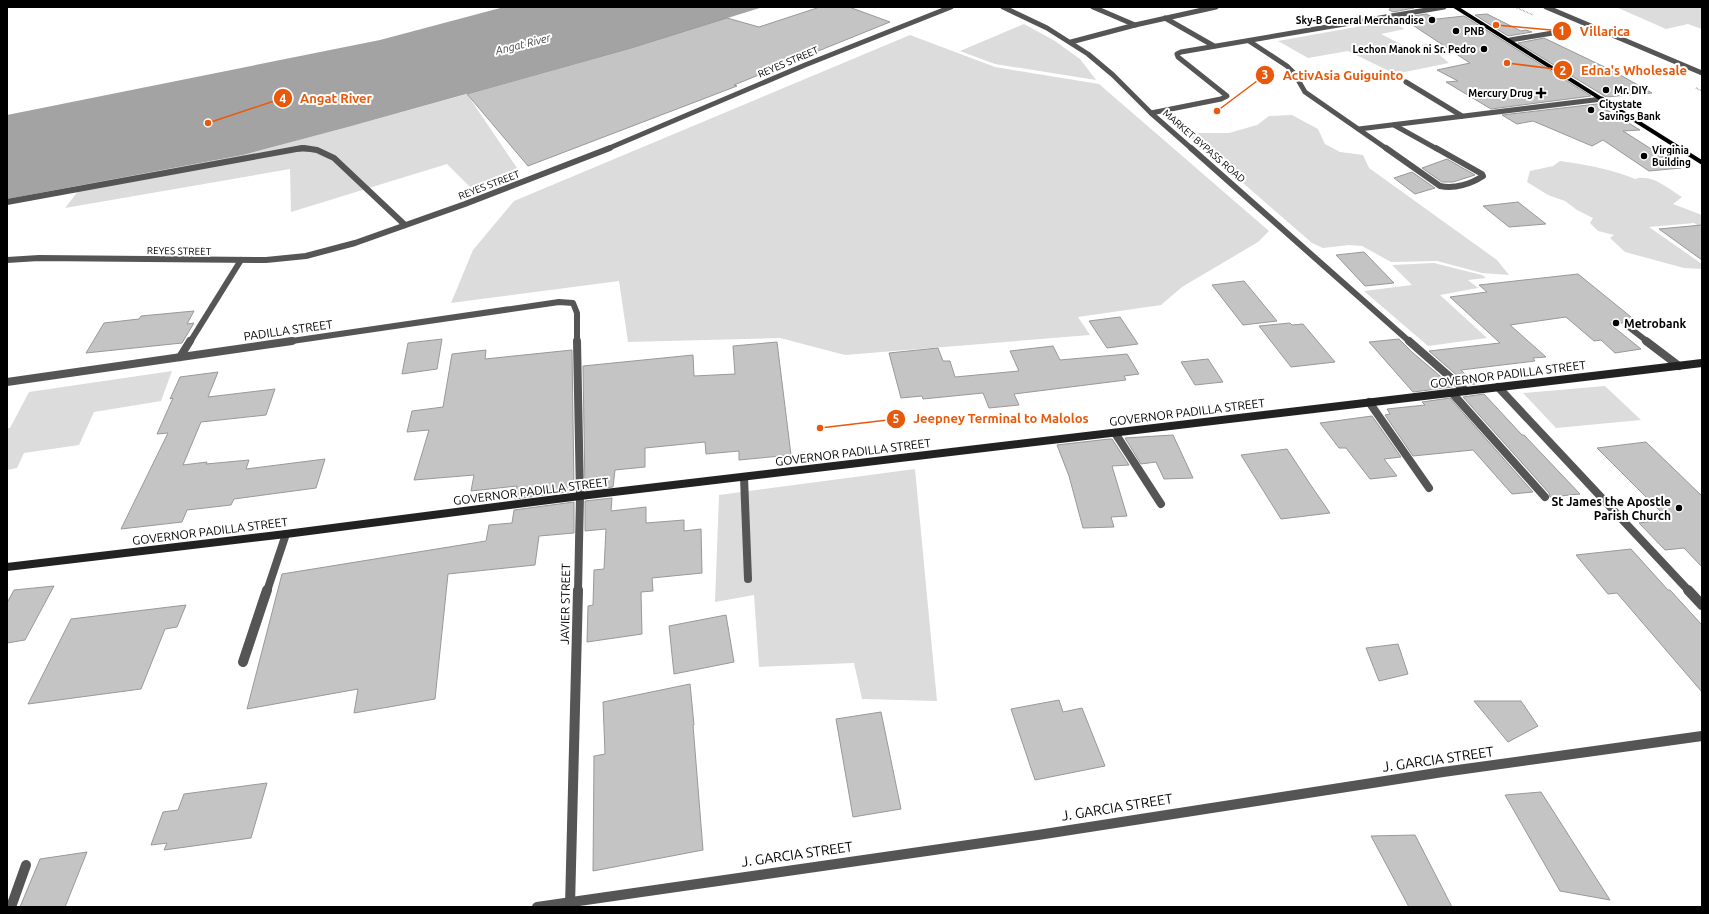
<svg xmlns="http://www.w3.org/2000/svg" width="1709" height="914" font-family="Ubuntu,sans-serif">
  <style>
    .green { fill: #dcdcdc }
    .water { fill: #a3a3a3 }
    .building { fill: #c4c4c4; stroke: #999 }
    .lines { fill: none; stroke-linecap: round; stroke-linejoin: round }
    .path { stroke: #777; stroke-width: 1.5; stroke-dasharray: 0.5 1; stroke-linecap: butt }
    .service-far3 { stroke: #555; stroke-width: 5 }
    .service-far2 { stroke: #555; stroke-width: 6 }
    .service-far1 { stroke: #555; stroke-width: 8 }
    .service { stroke: #555; stroke-width: 10 }
    .minor-far3 { stroke: #555; stroke-width: 5 }
    .minor-far2 { stroke: #555; stroke-width: 6 }
    .minor-far1 { stroke: #555; stroke-width: 8 }
    .minor { stroke: #555; stroke-width: 10 }
    .tertiary-far1 { stroke: #555; stroke-width: 5 }
    .tertiary { stroke: #555; stroke-width: 6 }
    .secondary { stroke: #222; stroke-width: 8 }
    .primary { fill: #000; fill-rule: evenodd }
    .poi-dot { fill: #000; stroke: #fff; stroke-width: 1.5 }
    .labels { text-anchor: middle; dominant-baseline: central; stroke-width: 4; stroke-linejoin: round; paint-order: stroke }
    .far-poi-label { font-size: 10px; font-weight: bold; fill: #000; stroke: #fff; text-anchor: start }
    .far-street-label { font-size: 10px; fill: #000; stroke: #fff }
    .far-water-label { font-size: 11px; font-style: italic; fill: #444; stroke: #fff }
    .poi-label { font-size: 12px; font-weight: bold; fill: #000; stroke: #fff; text-anchor: start }
    .street-label { font-size: 12px; fill: #000; stroke: #fff }
    .near-street-label { font-size: 14px; fill: #000; stroke: #fff }
    .leader { fill: none; stroke: #e8590c; stroke-width: 1.5 }
    .callout-dot { fill: #e8590c; stroke: #fff; stroke-width: 1.5 }
    .mark-label { font-size: 12px; text-anchor: middle; font-weight: bold; fill: #fff }
    .callout-label { font-size: 13px; text-anchor: middle; font-weight: bold; fill: #e8590c; stroke: #fff; stroke-width: 4; stroke-linejoin: round; paint-order: stroke }
  </style>
  <rect width="100%" height="100%" fill="#fff"/>
  <g class="green">
    <polygon points="1616,7 1702,7 1702,29 1688,24 1666,29"/>
    <polygon points="1389,21 1405,29 1381,34 1408,48 1427,44 1449,63 1395,74 1348,51 1308,58 1278,41"/>
    <polygon points="1024,24 1055,41 1080,59 1096,80 995,64 960,51"/>
    <polygon points="910,35 995,67 1099,84 1269,231 1258,242 1182,287 1161,305 1078,317 1090,335 845,355 780,338 628,342 619,281 451,303 473,250 514,201"/>
    <polygon points="467,94 517,168 470,187 447,164 291,212 290,169 65,208 83,185 243,155 348,127"/>
    <polygon points="1292,115 1318,129 1325,144 1340,152 1363,155 1369,168 1497,260 1509,275 1482,273 1437,261 1391,262 1362,246 1349,245 1323,248 1312,243 1190,137 1197,133 1229,133 1257,125 1269,116"/>
    <path d="M1560,161C1587,165 1611,169 1635,179C1651,173 1669,189 1682,197L1673,204L1702,215V228L1694,223L1649,227L1702,264V269L1684,268L1625,252L1610,238L1614,235L1598,231L1590,223L1593,218L1577,210L1565,201L1548,195L1527,182L1530,171L1553,166Z"/>
    <polygon points="1434,263 1482,275 1486,278 1468,280 1478,288 1440,295 1487,338 1428,346 1364,291 1412,285 1392,265"/>
    <polygon points="172,371 161,401 94,412 79,445 24,453 17,468 7,470 7,428 10,428 29,392"/>
    <polygon points="1605,386 1641,420 1556,428 1523,393"/>
    <polygon points="915,469 937,701 862,699 854,663 759,667 754,595 715,602 719,495"/>
  </g>
  <polygon class="water" points="504,7 763,7 631,48 348,127 243,155 7,199 7,115 380,40"/>
  <g class="building">
    <polygon points="820,7 849,7 890,22 734,85 737,86 528,166 467,94 631,48 727,18 759,27"/>
    <polygon points="1391,7 1413,7 1414,8 1393,12 1389,10"/>
    <polygon points="1426,14 1437,19 1464,16 1591,96 1491,109 1446,82 1458,81 1437,70 1470,63 1402,18"/>
    <polygon points="1487,14 1521,31 1526,30 1532,32 1508,36 1475,15"/>
    <polygon points="1544,38 1615,72 1652,93 1606,97 1518,43"/>
    <polygon points="1597,104 1640,130 1623,131 1681,168 1649,171 1603,140 1592,146 1533,121 1517,124 1502,115"/>
    <polygon points="1447,159 1475,175 1453,182 1442,182 1422,168"/>
    <polygon points="1412,172 1435,188 1415,194 1394,178"/>
    <polygon points="1518,202 1546,224 1509,227 1483,206"/>
    <polygon points="1702,225 1702,260 1659,229"/>
    <polygon points="1364,252 1394,283 1365,286 1336,255"/>
    <polygon points="1578,274 1636,321 1626,321 1622,323 1610,324 1641,349 1615,353 1601,340 1594,341 1566,317 1510,325 1546,357 1533,358 1535,361 1461,370 1475,384 1468,385 1429,351 1500,343 1450,297 1487,292 1479,285"/>
    <polygon points="1244,281 1277,321 1243,325 1212,285"/>
    <polygon points="194,311 187,324 194,323 182,343 86,353 104,323 139,319 141,316"/>
    <polygon points="1120,317 1138,344 1107,348 1089,321"/>
    <polygon points="1290,323 1292,325 1303,324 1335,362 1291,367 1259,326"/>
    <polygon points="442,339 437,369 402,374 408,343"/>
    <polygon points="1399,339 1413,353 1453,387 1413,392 1369,342"/>
    <polygon points="777,342 791,455 739,460 739,451 706,454 705,442 645,448 645,467 615,470 613,487 585,490 583,366 693,355 694,376 735,374 733,346"/>
    <polygon points="1053,346 1060,360 1127,354 1139,374 1124,376 1126,380 1014,394 1019,405 989,408 983,393 923,399 922,396 901,398 889,353 938,348 943,361 950,361 955,377 1019,371 1010,351"/>
    <polygon points="486,350 485,359 572,350 574,491 515,499 517,486 471,491 474,475 414,480 429,430 407,432 412,411 443,407 452,354"/>
    <polygon points="1208,359 1223,382 1195,385 1181,362"/>
    <polygon points="218,372 208,397 275,389 266,415 201,422 183,465 207,462 206,464 249,460 246,469 325,459 316,488 234,499 231,505 187,510 182,522 121,529 168,433 157,434 173,398 170,399 180,377"/>
    <polygon points="1484,394 1522,435 1524,435 1580,494 1550,497 1549,493 1463,397"/>
    <polygon points="1450,398 1533,492 1512,494 1473,450 1413,456 1385,415 1390,414 1387,409 1425,405 1422,402"/>
    <polygon points="1372,416 1401,457 1384,459 1397,476 1370,479 1346,448 1339,448 1320,423"/>
    <polygon points="1173,435 1193,478 1164,479 1156,462 1141,464 1125,438"/>
    <polygon points="1109,439 1112,439 1129,465 1112,466 1127,516 1111,517 1114,527 1083,528 1069,476 1057,445"/>
    <polygon points="1646,442 1702,496 1702,567 1684,548 1665,550 1639,523 1668,519 1597,448"/>
    <polygon points="1287,449 1310,484 1330,513 1281,519 1241,455"/>
    <polygon points="612,498 611,511 646,507 646,523 684,520 684,531 701,529 702,573 652,578 653,591 641,592 642,634 587,642 588,606 593,605 594,570 604,569 606,529 585,531 585,501"/>
    <polygon points="574,502 574,533 539,536 535,565 448,574 435,699 354,713 358,689 247,709 282,574 486,541 489,525 512,523 514,510"/>
    <polygon points="1631,549 1668,590 1670,590 1702,625 1702,692 1617,593 1608,594 1576,555"/>
    <polygon points="54,586 25,640 7,643 7,603 14,590"/>
    <polygon points="186,605 177,627 165,629 141,689 28,704 71,619"/>
    <polygon points="726,615 734,662 674,674 669,626"/>
    <polygon points="1398,644 1408,674 1379,681 1366,648"/>
    <polygon points="690,684 694,725 693,725 703,850 593,871 594,756 605,754 603,702"/>
    <polygon points="1059,700 1063,712 1082,708 1105,766 1035,780 1011,709"/>
    <polygon points="1474,701 1521,701 1538,726 1508,742"/>
    <polygon points="881,712 901,809 853,817 836,719"/>
    <polygon points="267,783 251,838 164,850 167,843 151,845 163,812 178,810 184,794"/>
    <polygon points="1541,792 1610,900 1560,891 1505,795"/>
    <polygon points="1415,835 1452,907 1409,907 1371,836"/>
    <polygon points="87,852 65,907 20,907 40,859"/>
  </g>
  <g class="lines">
    <g class="path">
      <polyline points="1515,7 1533,15"/>
      <polyline points="1696,88 1702,91"/>
    </g>
    <polyline class="service-far3" points="1406,82 1462,116"/>
    <g class="service-far2">
      <polyline points="1626,325 1648,342"/>
      <polyline points="190,342 241,260"/>
    </g>
    <g class="service-far1">
      <polyline points="1646,341 1679,366"/>
      <polyline points="180,357 190,341"/>
      <polyline points="1452,393 1545,497"/>
      <polyline points="1369,402 1429,488"/>
      <polyline points="1115,433 1161,504"/>
      <polyline points="744,477 748,579"/>
      <polyline points="267,591 286,534"/>
    </g>
    <g class="service">
      <polyline points="243,662 267,590"/>
      <polyline points="11,907 26,865"/>
    </g>
    <g class="minor-far3">
      <polyline points="1003,7 1047,28 1088,54 1113,75 1151,113 1192,149"/>
      <polyline points="1093,7 1135,25"/>
      <polyline points="1546,7 1702,73"/>
      <polyline points="1165,18 1214,46"/>
      <polyline points="1510,40 1565,31"/>
      <polyline points="1249,41 1287,66 1294,73 1305,92 1387,149"/>
      <polyline points="1071,42 1135,25 1216,7"/>
      <polyline points="1151,113 1221,99 1227,96 1178,57 1177,54 1181,52 1444,7"/>
      <polyline points="1394,125 1437,149"/>
      <polyline points="1359,129 1602,99"/>
      <polyline points="297,149 311,149"/>
    </g>
    <g class="minor-far2">
      <polyline points="304,148 317,150 334,158 405,225"/>
      <polyline points="1191,148 1410,342"/>
      <path d="M1386,148L1440,186C1455,189 1471,184 1483,176L1482,174L1436,148"/>
      <polyline points="7,202 302,148"/>
      <polyline points="285,342 559,302 573,303 577,313 577,342"/>
    </g>
    <g class="minor-far1">
      <polyline points="577,341 580,496 578,591"/>
      <polyline points="1409,341 1466,391"/>
      <polyline points="7,382 292,341"/>
      <polyline points="1498,387 1689,591"/>
    </g>
    <g class="minor">
      <polyline points="1688,590 1702,605"/>
      <polyline points="570,906 578,590"/>
      <polyline points="537,907 1038,835 1443,772 1702,736"/>
    </g>
    <polyline class="tertiary-far1" points="607,149 805,65 951,7"/>
    <polyline class="tertiary" points="7,260 39,258 266,260 306,256 355,243 465,204 610,148"/>
    <polyline class="secondary" points="7,567 286,534 580,496 1702,363"/>
    <polygon class="primary" points="1452,7 1459,7 1702,160 1702,165"/>
  </g>
  <g class="poi-dot">
    <circle cx="1432" cy="20" r="4"/>
    <circle cx="1456" cy="31" r="4"/>
    <circle cx="1484" cy="49" r="4"/>
    <circle cx="1606" cy="90" r="4"/>
    <path d="M1539 87h4v4h4v4h-4v4h-4v-4h-4v-4h4z"/>
    <circle cx="1591" cy="110" r="4"/>
    <circle cx="1644" cy="156" r="4"/>
    <circle cx="1616" cy="323" r="4"/>
    <circle cx="1679" cy="508" r="4"/>
  </g>
  <g class="labels">
    <g class="far-poi-label">
      <text x="1424" y="20" text-anchor="end">Sky-B General Merchandise</text>
      <text x="1464" y="31">PNB</text>
      <text x="1476" y="49" text-anchor="end">Lechon Manok ni Sr. Pedro</text>
      <text x="1614" y="90">Mr. DIY</text>
      <text x="1533" y="93" text-anchor="end">Mercury Drug</text>
      <text x="1599" y="104">Citystate<tspan x="1599" dy="12">Savings Bank</tspan></text>
      <text x="1652" y="150">Virginia<tspan x="1652" dy="12">Building</tspan></text>
    </g>
    <g class="far-street-label">
      <text transform="translate(788 62) rotate(-23)">REYES STREET</text>
      <text transform="translate(1204 146) rotate(41)">MARKET BYPASS ROAD</text>
      <text transform="translate(489 185) rotate(-21)">REYES STREET</text>
      <text transform="translate(179 251) rotate(1)">REYES STREET</text>
    </g>
    <g class="far-water-label">
      <text transform="translate(523 44) rotate(-14)">Angat River</text>
    </g>
    <g class="poi-label">
      <text x="1624" y="323">Metrobank</text>
      <text x="1671" y="501" text-anchor="end">St James the Apostle<tspan x="1671" dy="14">Parish Church</tspan></text>
    </g>
    <g class="street-label">
      <text transform="translate(288 330) rotate(-8)">PADILLA STREET</text>
      <text transform="translate(1508 374) rotate(-7)">GOVERNOR PADILLA STREET</text>
      <text transform="translate(1187 412) rotate(-7)">GOVERNOR PADILLA STREET</text>
      <text transform="translate(853 452) rotate(-7)">GOVERNOR PADILLA STREET</text>
      <text transform="translate(531 491) rotate(-7)">GOVERNOR PADILLA STREET</text>
      <text transform="translate(210 531) rotate(-7)">GOVERNOR PADILLA STREET</text>
      <text transform="translate(565 604) rotate(-89)">JAVIER STREET</text>
    </g>
    <g class="near-street-label">
      <text transform="translate(1438 759) rotate(-8)">J. GARCIA STREET</text>
      <text transform="translate(1117 807) rotate(-9)">J. GARCIA STREET</text>
      <text transform="translate(797 854) rotate(-8)">J. GARCIA STREET</text>
    </g>
  </g>
  <path class="leader" d="M1496 25L1562 31M1507 63L1563 70M1217 111L1265 75M208 123L283 98M820 428L896 419"/>
  <g class="callout-dot">
    <circle cx="1496" cy="25" r="4"/>
    <circle cx="1507" cy="63" r="4"/>
    <circle cx="1217" cy="111" r="4"/>
    <circle cx="208" cy="123" r="4"/>
    <circle cx="820" cy="428" r="4"/>
    <circle cx="1562" cy="31" r="10"/>
    <circle cx="1563" cy="70" r="10"/>
    <circle cx="1265" cy="75" r="10"/>
    <circle cx="283" cy="98" r="10"/>
    <circle cx="896" cy="419" r="10"/>
  </g>
  <g class="mark-label">
    <text x="1562" y="35">1</text>
    <text x="1563" y="75">2</text>
    <text x="1265" y="79">3</text>
    <text x="283" y="103">4</text>
    <text x="896" y="423">5</text>
  </g>
  <g class="callout-label">
    <text x="1605" y="36">Villarica</text>
    <text x="1634" y="75">Edna's Wholesale</text>
    <text x="1343" y="80">ActivAsia Guiguinto</text>
    <text x="336" y="103">Angat River</text>
    <text x="1001" y="423">Jeepney Terminal to Malolos</text>
  </g>
  <rect width="1709" height="914" fill="none" stroke="#000000" stroke-width="16"/>
</svg>
